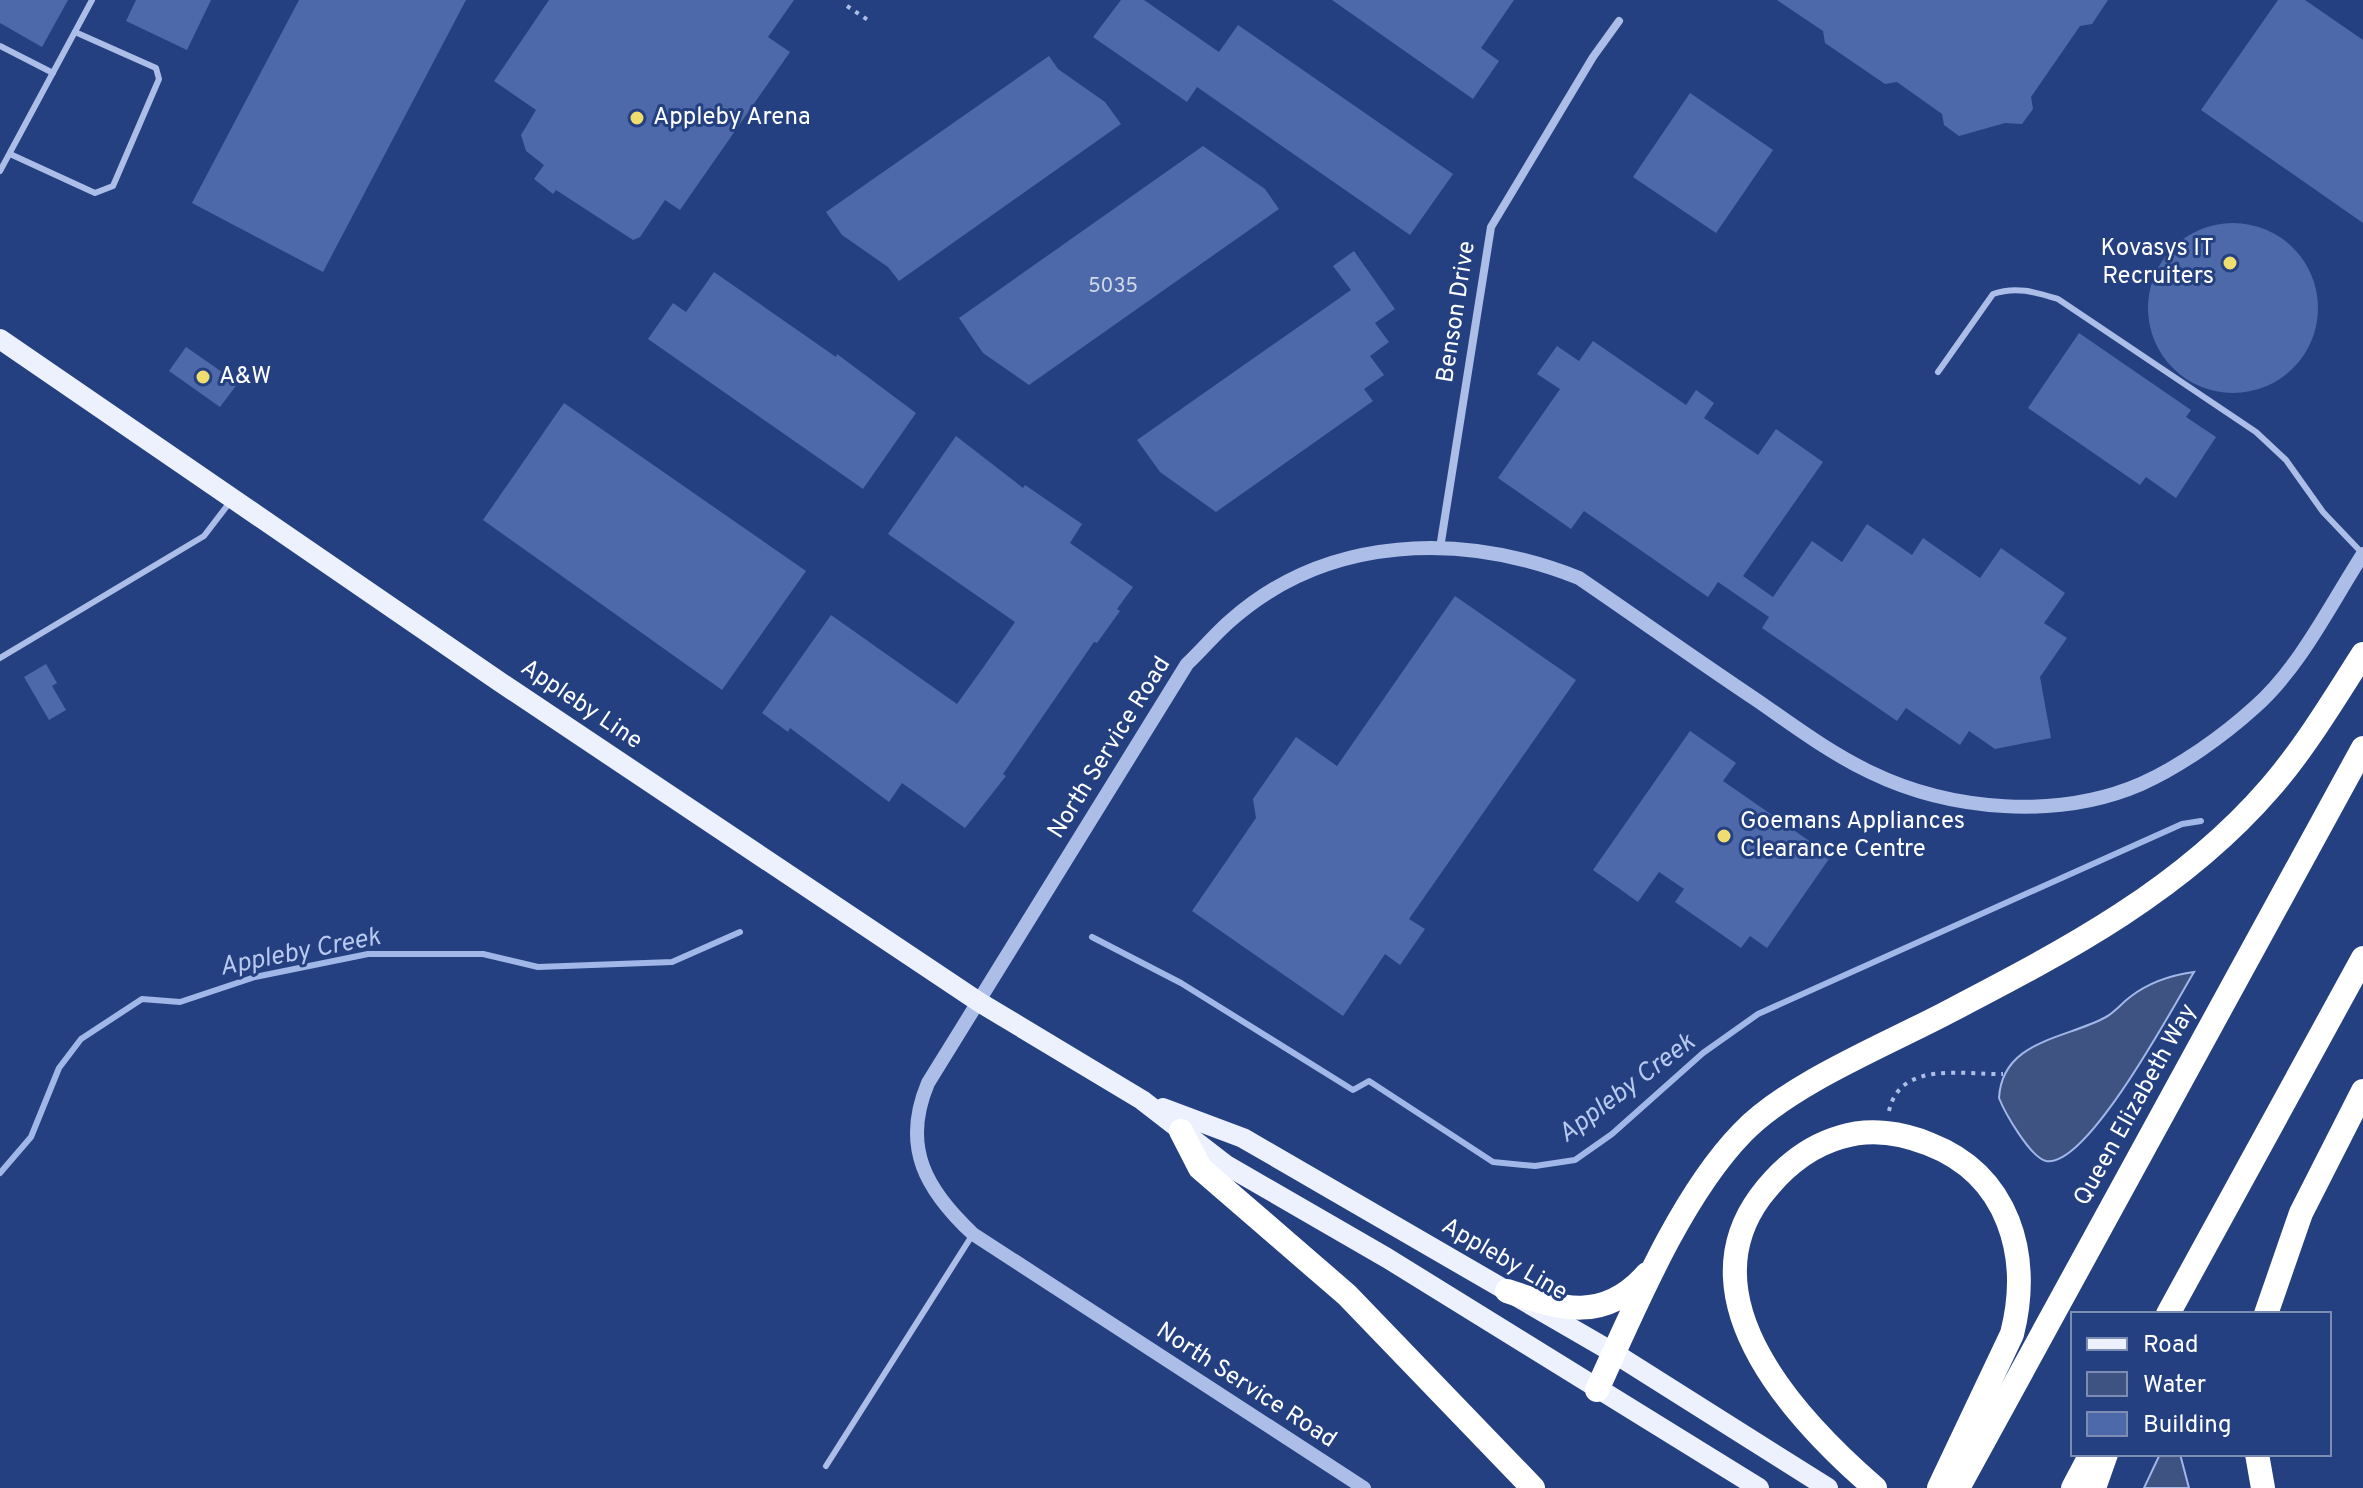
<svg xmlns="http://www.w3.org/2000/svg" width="2363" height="1488" font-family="Overpass,sans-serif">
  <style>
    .water { fill: #3f5383; stroke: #a0b7e7; stroke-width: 2 }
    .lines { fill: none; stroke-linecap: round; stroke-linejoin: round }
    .stream { stroke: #a0b7e7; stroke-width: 6 }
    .building { fill: #4d69a9 }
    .path { stroke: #acbee7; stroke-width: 4; stroke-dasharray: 4 6; stroke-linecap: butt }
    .service { stroke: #acbee7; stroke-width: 6 }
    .minor { stroke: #acbee7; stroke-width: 8 }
    .tertiary { stroke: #acbee7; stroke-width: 14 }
    .primary { stroke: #edf1fd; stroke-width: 20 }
    .motorway { stroke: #fff; stroke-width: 24 }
    .poi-dot { fill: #f0dd70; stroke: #254081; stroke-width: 3 }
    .labels { text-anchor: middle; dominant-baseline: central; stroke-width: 6; stroke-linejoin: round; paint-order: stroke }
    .number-label { font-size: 20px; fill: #d2daea }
    .poi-label { font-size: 24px; fill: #fff; stroke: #254081; text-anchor: start }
    .street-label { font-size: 24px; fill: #fff; stroke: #254081 }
    .water-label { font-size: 26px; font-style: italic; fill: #b7c9ee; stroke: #254081 }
  </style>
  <rect width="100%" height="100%" fill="#254081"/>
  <g class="water">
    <path d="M2194,972C2174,1005 2087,1169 2046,1161C2030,1157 2005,1113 1999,1098C2002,1040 2066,1039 2106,1017C2115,1012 2122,1003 2130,997C2148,983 2172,975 2194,972Z"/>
    <polygon points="2160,1454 2180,1454 2189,1488 2144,1488"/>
  </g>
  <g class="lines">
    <g class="stream">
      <polyline points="1092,937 1181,983 1353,1090 1369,1081 1493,1162 1535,1166 1575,1160 1612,1134 1703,1053 1758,1014 2182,824 2201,821"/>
      <polyline points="0,1173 31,1137 59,1068 81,1039 142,999 180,1002 255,977 368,954 483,954 538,967 672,962 740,932"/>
    </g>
  </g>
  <g class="building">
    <polygon points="0,0 68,0 42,47 0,23"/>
    <polygon points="136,0 211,0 187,50 126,21"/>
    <polygon points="299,0 466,0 323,272 192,203"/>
    <polygon points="549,0 794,0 768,37 790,52 680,210 665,200 640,237 633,240 556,190 553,194 534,179 544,165 526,151 521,135 536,110 494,81"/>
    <polygon points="1121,0 1144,0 1219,52 1238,25 1453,174 1410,235 1197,87 1187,102 1093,37"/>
    <polygon points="1332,0 1514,0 1481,48 1499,61 1473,99"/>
    <polygon points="1777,0 2108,0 2092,24 2080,26 2031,97 2033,109 2022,124 2005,123 1959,136 1944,125 1942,114 1897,82 1885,84 1825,43 1823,31"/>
    <polygon points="2278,0 2305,0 2363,40 2363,223 2201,110"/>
    <polygon points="1049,56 1058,69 1105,102 1121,124 899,281 888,267 842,235 826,212"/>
    <polygon points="1690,93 1773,150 1716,233 1633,177"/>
    <polygon points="1203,146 1265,189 1279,209 1029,385 983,353 959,318"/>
    <circle cx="2233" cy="308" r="85"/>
    <polygon points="1354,251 1395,309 1375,323 1389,342 1370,356 1384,375 1364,389 1373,401 1216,512 1160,472 1137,440 1351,290 1333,266"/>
    <polygon points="714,272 836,357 837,354 916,413 863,489 648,339 673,303 686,312"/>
    <polygon points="2079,333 2191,410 2186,417 2216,437 2176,498 2146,477 2140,485 2028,408"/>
    <polygon points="1593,341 1686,405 1696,390 1714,403 1704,418 1758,455 1776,429 1823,462 1743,576 1773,597 1812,541 1842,562 1867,524 1912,555 1923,538 1980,578 2001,548 2065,593 2044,623 2067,638 2040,677 2051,738 1995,749 1969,731 1960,745 1906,708 1897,721 1762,628 1769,617 1718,582 1708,597 1584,511 1571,529 1498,478 1560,389 1537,374 1557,346 1579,361"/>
    <polygon points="186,347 238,383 220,407 169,371"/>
    <polygon points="564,403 806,571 722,690 483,520"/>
    <polygon points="956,436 1023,488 1025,485 1082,524 1070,543 1133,587 1117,609 1120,611 1097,643 1094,642 1003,774 1006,776 965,828 902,783 889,802 790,728 788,732 762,713 831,615 957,704 980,672 1015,622 888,534"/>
    <polygon points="1455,596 1576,680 1409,919 1425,929 1400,965 1385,954 1343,1016 1192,911 1256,818 1253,799 1296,737 1337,766"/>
    <polygon points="46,664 57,683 52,686 66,710 49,720 24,677"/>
    <polygon points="1690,731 1736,763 1723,781 1831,856 1767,948 1750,936 1741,948 1675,902 1684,889 1659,872 1638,902 1593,870"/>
  </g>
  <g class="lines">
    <g class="path">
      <polyline points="847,6 871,22"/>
      <path d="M1889,1111C1900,1060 1964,1075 2003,1074"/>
    </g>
    <g class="service">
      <polyline points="0,46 53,73"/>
      <polyline points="10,154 95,193 113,186 159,79 156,68 75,32"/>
      <polyline points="0,171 92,0"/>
      <path d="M1938,372L1993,294C2016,286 2035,292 2058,299L2256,432L2286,460L2323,512L2363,554"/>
      <polyline points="0,658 204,536 230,502"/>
      <polyline points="826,1466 973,1234"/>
    </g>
    <polyline class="minor" points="1440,548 1491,227 1593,57 1619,21"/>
    <path class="tertiary" d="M1364,1488L973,1234C926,1190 901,1147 928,1083L1187,664C1202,650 1215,634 1230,621C1328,534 1463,532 1579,578C1639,619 1698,661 1758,701C1794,726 1830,753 1870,772C1950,811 2058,820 2141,784C2181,766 2223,736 2255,707C2301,666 2330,605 2363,554"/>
    <g class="primary">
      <polyline points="0,339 500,682 979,1002 1142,1100 1226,1165 1387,1258 1759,1488"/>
      <polyline points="1163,1108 1243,1138 1614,1353 1828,1488"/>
    </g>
    <g class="motorway">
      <polyline points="1181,1131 1200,1168 1347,1295 1533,1488"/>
      <path d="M1507,1291C1561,1309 1604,1323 1647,1274"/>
      <polyline points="2168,1314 2363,958"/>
      <polyline points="2266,1314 2301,1213 2363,1091"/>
      <path d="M1597,1390C1634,1309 1680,1197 1742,1133C1790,1083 1888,1044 1950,1011C2067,950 2182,890 2270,788C2305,748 2334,699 2363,654"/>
      <polyline points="2257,1454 2263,1488"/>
      <path d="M1875,1488C1800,1423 1683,1302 1760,1197C1781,1169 1806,1147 1841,1137C1870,1128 1902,1133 1929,1144C2009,1175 2032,1256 2012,1334L1939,1488"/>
      <polyline points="1958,1488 2363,748"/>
      <polyline points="2073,1488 2091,1454"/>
      <polyline points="2094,1488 2106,1454"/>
    </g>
  </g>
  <g class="poi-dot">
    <circle cx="637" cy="118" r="8"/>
    <circle cx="2230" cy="263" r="8"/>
    <circle cx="203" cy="377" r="8"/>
    <circle cx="1724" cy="836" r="8"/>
  </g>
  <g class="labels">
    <g class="number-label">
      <text x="1113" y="287">5035</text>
    </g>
    <g class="poi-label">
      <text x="653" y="118">Appleby Arena</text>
      <text x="2214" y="249" text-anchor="end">Kovasys IT<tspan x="2214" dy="28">Recruiters</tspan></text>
      <text x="219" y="377">A&amp;W</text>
      <text x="1740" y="822">Goemans Appliances<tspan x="1740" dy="28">Clearance Centre</tspan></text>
    </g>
    <g class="street-label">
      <text transform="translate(1457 312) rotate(-81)">Benson Drive</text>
      <text transform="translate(581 705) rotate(34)">Appleby Line</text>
      <text transform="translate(1110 748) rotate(-58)">North Service Road</text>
      <text transform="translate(2136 1105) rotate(-61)">Queen Elizabeth Way</text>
      <text transform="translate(1504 1260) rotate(30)">Appleby Line</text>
      <text transform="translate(1246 1386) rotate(33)">North Service Road</text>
    </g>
    <g class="water-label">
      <text transform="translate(300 953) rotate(-11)">Appleby Creek</text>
      <text transform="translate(1627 1089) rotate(-37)">Appleby Creek</text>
    </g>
  </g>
  <rect x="2071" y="1312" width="260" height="144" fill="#254081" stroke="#7c8cb3" stroke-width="2"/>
  <rect x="2087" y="1338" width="40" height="12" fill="#edf1fd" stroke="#7c8cb3" stroke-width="2"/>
  <text x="2143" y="1352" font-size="24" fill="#ffffff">Road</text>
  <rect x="2087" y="1372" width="40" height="24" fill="#3f5383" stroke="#7c8cb3" stroke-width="2"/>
  <text x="2143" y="1392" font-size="24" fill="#ffffff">Water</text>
  <rect x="2087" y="1412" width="40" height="24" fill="#4d69a9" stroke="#7c8cb3" stroke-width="2"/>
  <text x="2143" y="1432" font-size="24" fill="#ffffff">Building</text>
</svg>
